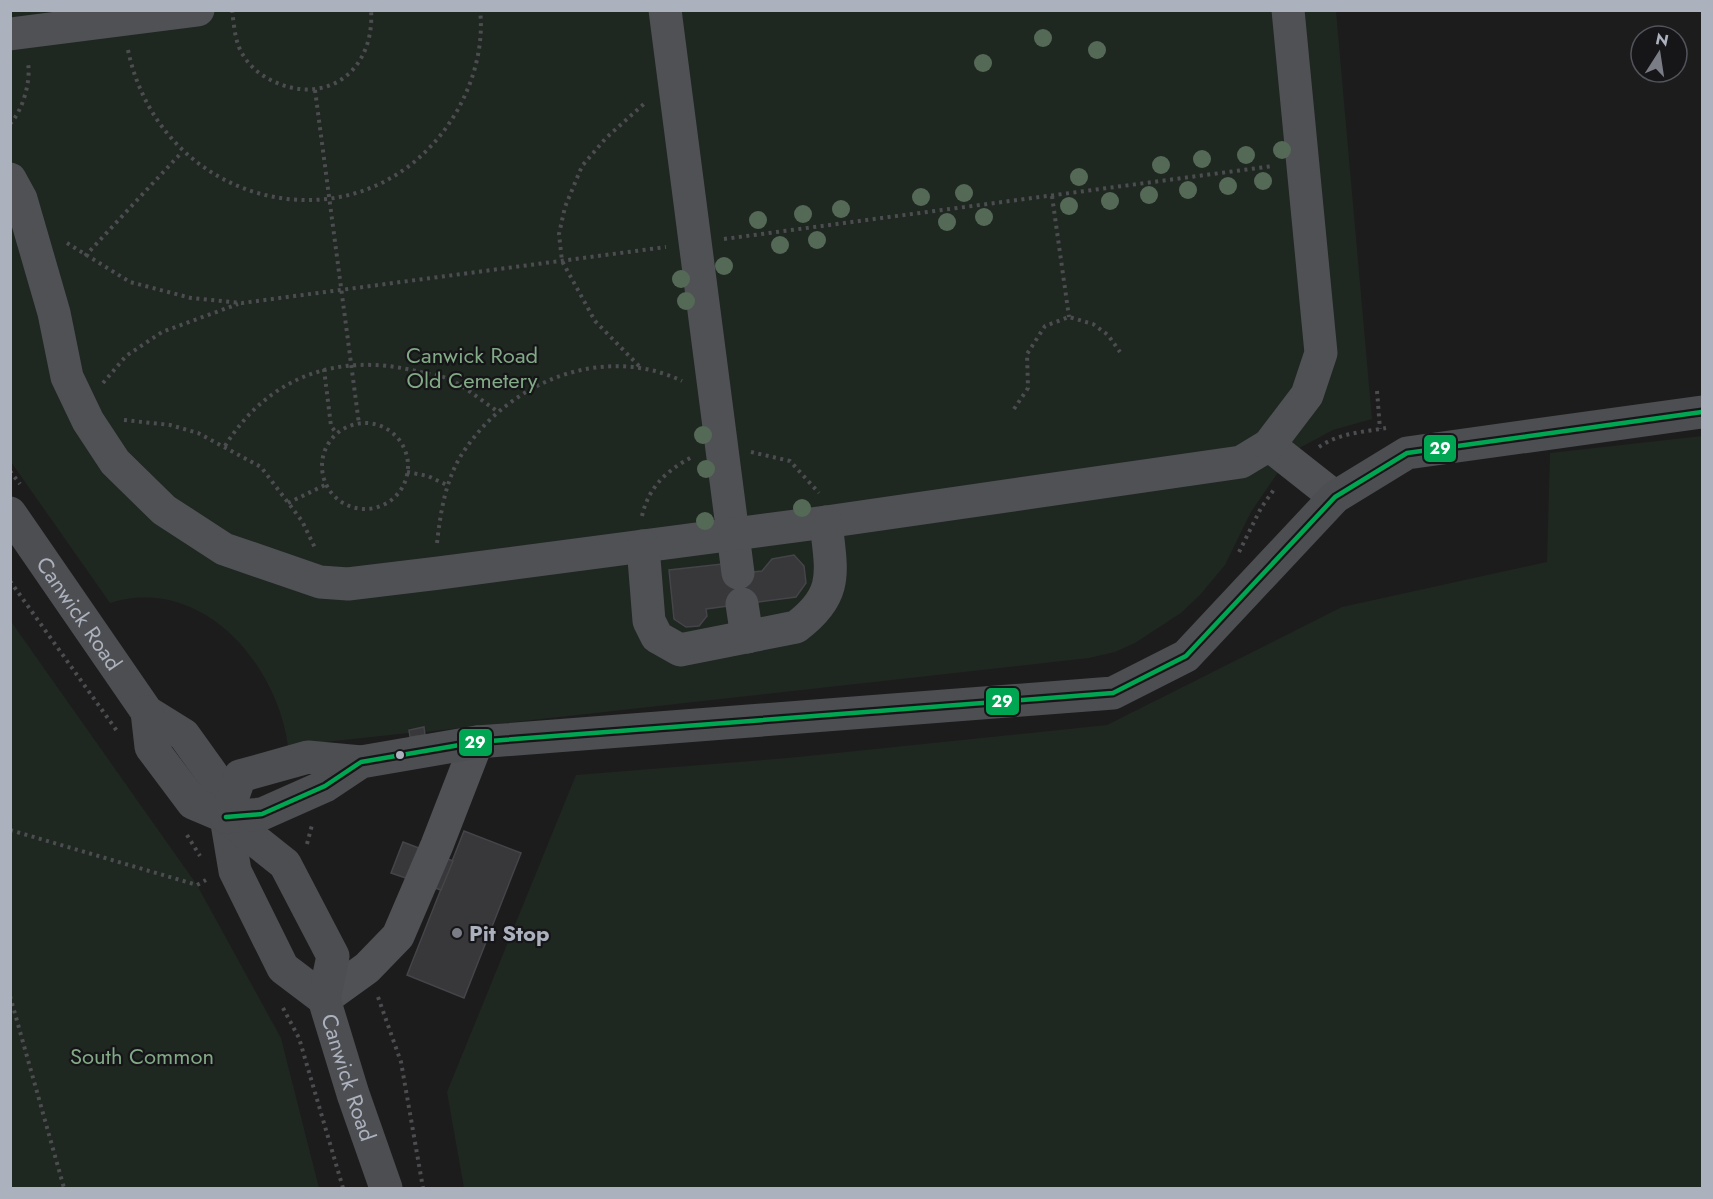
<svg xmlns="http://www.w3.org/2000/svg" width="1713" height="1199" font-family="Jost,sans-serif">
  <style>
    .green { fill: #1f2721 }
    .building { fill: #38383b; stroke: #444549; stroke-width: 1.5 }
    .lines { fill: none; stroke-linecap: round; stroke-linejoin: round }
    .path { stroke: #4c4d50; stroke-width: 4; stroke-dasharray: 3 4.5; stroke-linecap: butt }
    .minor { stroke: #505155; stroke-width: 33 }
    .major { stroke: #4d4e51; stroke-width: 33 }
    .bus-1-casing { stroke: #161619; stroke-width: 9 }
    .bus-1 { stroke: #00a651; stroke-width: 4.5 }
    .tree { fill: #546a57 }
    .bus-dot { fill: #acb1be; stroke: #161619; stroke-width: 2 }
    .poi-dot { fill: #7a7d86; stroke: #161619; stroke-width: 2 }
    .labels { text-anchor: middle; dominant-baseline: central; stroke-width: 4.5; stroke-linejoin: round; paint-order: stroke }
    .park-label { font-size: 22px; fill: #82aa86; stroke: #161619 }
    .street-label { font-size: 22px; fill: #acb1be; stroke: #161619 }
    .poi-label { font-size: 22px; font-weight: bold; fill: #acb1be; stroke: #161619; text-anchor: start }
    .line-badge { stroke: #161619; stroke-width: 2 }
    .badge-label { font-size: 16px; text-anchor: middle; font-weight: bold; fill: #fff }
  </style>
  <rect width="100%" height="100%" fill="#1c1c1d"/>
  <g class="green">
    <path d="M10,11H1336L1372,419L1333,430L1292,452L1251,512L1225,565L1200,595L1181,613L1135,643L1115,652L1089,658L425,732L424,728L409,729V733L288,746C277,663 201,574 110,603L11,462Z"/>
    <polygon points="1702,436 1702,1188 464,1188 447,1092 576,775 788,758 1107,725 1342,607 1547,562 1550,453"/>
    <polygon points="10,620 197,885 281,1038 319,1188 11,1188"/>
  </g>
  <g class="building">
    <polygon points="794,555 804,566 806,583 796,597 706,609 707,616 699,626 686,627 674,619 669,570 722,564 724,575 762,571 772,559"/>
    <polygon points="424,727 425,735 410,737 409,730"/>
    <polygon points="464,831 521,853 464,998 407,975"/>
    <polygon points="403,842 453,861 441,890 391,873"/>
  </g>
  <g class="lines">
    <g class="path">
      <path d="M232,10C234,25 235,43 243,55C252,70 266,79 282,85C335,103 375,64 371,10"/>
      <path d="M128,50C162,213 371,258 457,111C474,81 484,45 480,10"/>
      <polyline points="315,90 359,424"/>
      <path d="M10,124C23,110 31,81 28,63"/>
      <polyline points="1052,196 1069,317"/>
      <polyline points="724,239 1273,166"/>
      <polyline points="67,243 130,282 191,298 242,303 666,247"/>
      <polyline points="85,256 182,152"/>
      <polyline points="639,366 595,321 562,261 559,234 565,207 582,166 606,138 645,103"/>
      <polyline points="324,369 331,426 337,434"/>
      <polyline points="103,383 126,356 162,332 238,304"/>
      <polyline points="1377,391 1380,429"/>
      <polyline points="1014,409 1028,388 1027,354 1045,326 1069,317 1093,324 1108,335 1120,352"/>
      <polyline points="124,420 170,425 198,433 261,467 302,521 315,548"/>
      <circle cx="365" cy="466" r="43"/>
      <path d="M225,446C268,377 337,352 416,371C427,374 441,375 451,380C467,388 482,401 497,411"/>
      <path d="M1319,447C1339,433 1363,432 1386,428"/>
      <polyline points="751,452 790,461 819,493"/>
      <polyline points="10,471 20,484"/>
      <polyline points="407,472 428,476 447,485"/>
      <polyline points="288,503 325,485"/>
      <path d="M642,516C649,486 667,470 694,456"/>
      <path d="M437,543C441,509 446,476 466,448C513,380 605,344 682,381"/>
      <polyline points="1239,552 1261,508 1275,488"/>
      <polyline points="10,581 117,731"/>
      <polyline points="10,830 197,885 206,880"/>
      <polyline points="187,835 200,856"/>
      <polyline points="307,844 312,825"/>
      <polyline points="10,996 64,1188"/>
      <polyline points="378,997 401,1062 423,1188"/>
      <polyline points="283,1008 299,1038 343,1188"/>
    </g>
    <g class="minor">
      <polyline points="665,10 738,573"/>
      <polyline points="10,34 198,10"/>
      <polyline points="10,179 21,199 54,313 67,377 88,421 115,462 164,510 224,549 320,582 348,584 439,573 826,522 1241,462 1269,445 1335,497"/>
      <polyline points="1269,445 1307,395 1321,353 1288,10"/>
      <path d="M643,546L649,621L657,637L680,650L796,627C840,594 831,571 826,522"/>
      <polyline points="742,604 747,637"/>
      <polyline points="324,999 367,968 398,936 437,845 477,742"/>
    </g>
    <g class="major">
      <path id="s1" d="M10,513L147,712L184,735L214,777L226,817L235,871L283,968L324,999L353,1094L386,1188"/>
      <polyline points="147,712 151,747 193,803 226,817 285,864 333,956 324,999"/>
      <polyline points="226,817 262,814 325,786 361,762 477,742 1113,693 1186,656 1335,497 1407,453 1702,412"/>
      <polyline points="226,817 240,776 308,757 361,762"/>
    </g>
    <g class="bus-1-casing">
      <polyline id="bus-1" points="226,817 262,814 325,786 361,762 477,742 1113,693 1186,656 1335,497 1407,453 1702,412"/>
    </g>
    <use href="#bus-1" class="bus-1"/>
  </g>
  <g class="tree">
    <circle cx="1043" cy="38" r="9"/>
    <circle cx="1097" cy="50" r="9"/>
    <circle cx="983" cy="63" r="9"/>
    <circle cx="1282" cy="150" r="9"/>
    <circle cx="1246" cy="155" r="9"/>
    <circle cx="1202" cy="159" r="9"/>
    <circle cx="1161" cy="165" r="9"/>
    <circle cx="1079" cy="177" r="9"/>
    <circle cx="1263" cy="181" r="9"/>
    <circle cx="1228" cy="186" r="9"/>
    <circle cx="1188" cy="190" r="9"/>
    <circle cx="964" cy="193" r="9"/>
    <circle cx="1149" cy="195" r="9"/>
    <circle cx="921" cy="197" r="9"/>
    <circle cx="1110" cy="201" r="9"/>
    <circle cx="1069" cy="206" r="9"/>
    <circle cx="841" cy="209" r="9"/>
    <circle cx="803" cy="214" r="9"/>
    <circle cx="984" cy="217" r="9"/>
    <circle cx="758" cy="220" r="9"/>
    <circle cx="947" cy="222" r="9"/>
    <circle cx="817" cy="240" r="9"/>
    <circle cx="780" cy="245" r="9"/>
    <circle cx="724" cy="266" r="9"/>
    <circle cx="681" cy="279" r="9"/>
    <circle cx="686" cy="301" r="9"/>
    <circle cx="703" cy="435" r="9"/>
    <circle cx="706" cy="469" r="9"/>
    <circle cx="802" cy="508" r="9"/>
    <circle cx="705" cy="521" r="9"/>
  </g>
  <circle class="bus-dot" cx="400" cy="755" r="5"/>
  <circle class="poi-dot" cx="457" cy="933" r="6"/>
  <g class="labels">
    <g class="park-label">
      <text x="472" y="355">Canwick Road<tspan x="472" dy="25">Old Cemetery</tspan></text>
      <text x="142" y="1056">South Common</text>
    </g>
    <g class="street-label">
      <text stroke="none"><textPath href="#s1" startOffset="122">Canwick Road</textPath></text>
      <text stroke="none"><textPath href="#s1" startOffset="675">Canwick Road</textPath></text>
    </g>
    <g class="poi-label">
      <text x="469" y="933">Pit Stop</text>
    </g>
  </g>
  <g class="line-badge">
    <rect x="1423" y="434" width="34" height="29" rx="6" fill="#00a651"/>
    <rect x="985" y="687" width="35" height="29" rx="6" fill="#00a651"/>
    <rect x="458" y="728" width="35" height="29" rx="6" fill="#00a651"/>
  </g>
  <g class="badge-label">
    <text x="1440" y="454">29</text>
    <text x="1002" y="707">29</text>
    <text x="475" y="748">29</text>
  </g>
  <rect width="1713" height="1199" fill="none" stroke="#acb1be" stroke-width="24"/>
  <g transform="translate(1659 54) rotate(12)"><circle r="28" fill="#161619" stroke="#52545b" stroke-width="1.5"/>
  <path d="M0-4.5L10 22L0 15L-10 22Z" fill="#7a7d86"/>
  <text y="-9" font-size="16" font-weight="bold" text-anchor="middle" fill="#acb1be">N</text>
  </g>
</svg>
